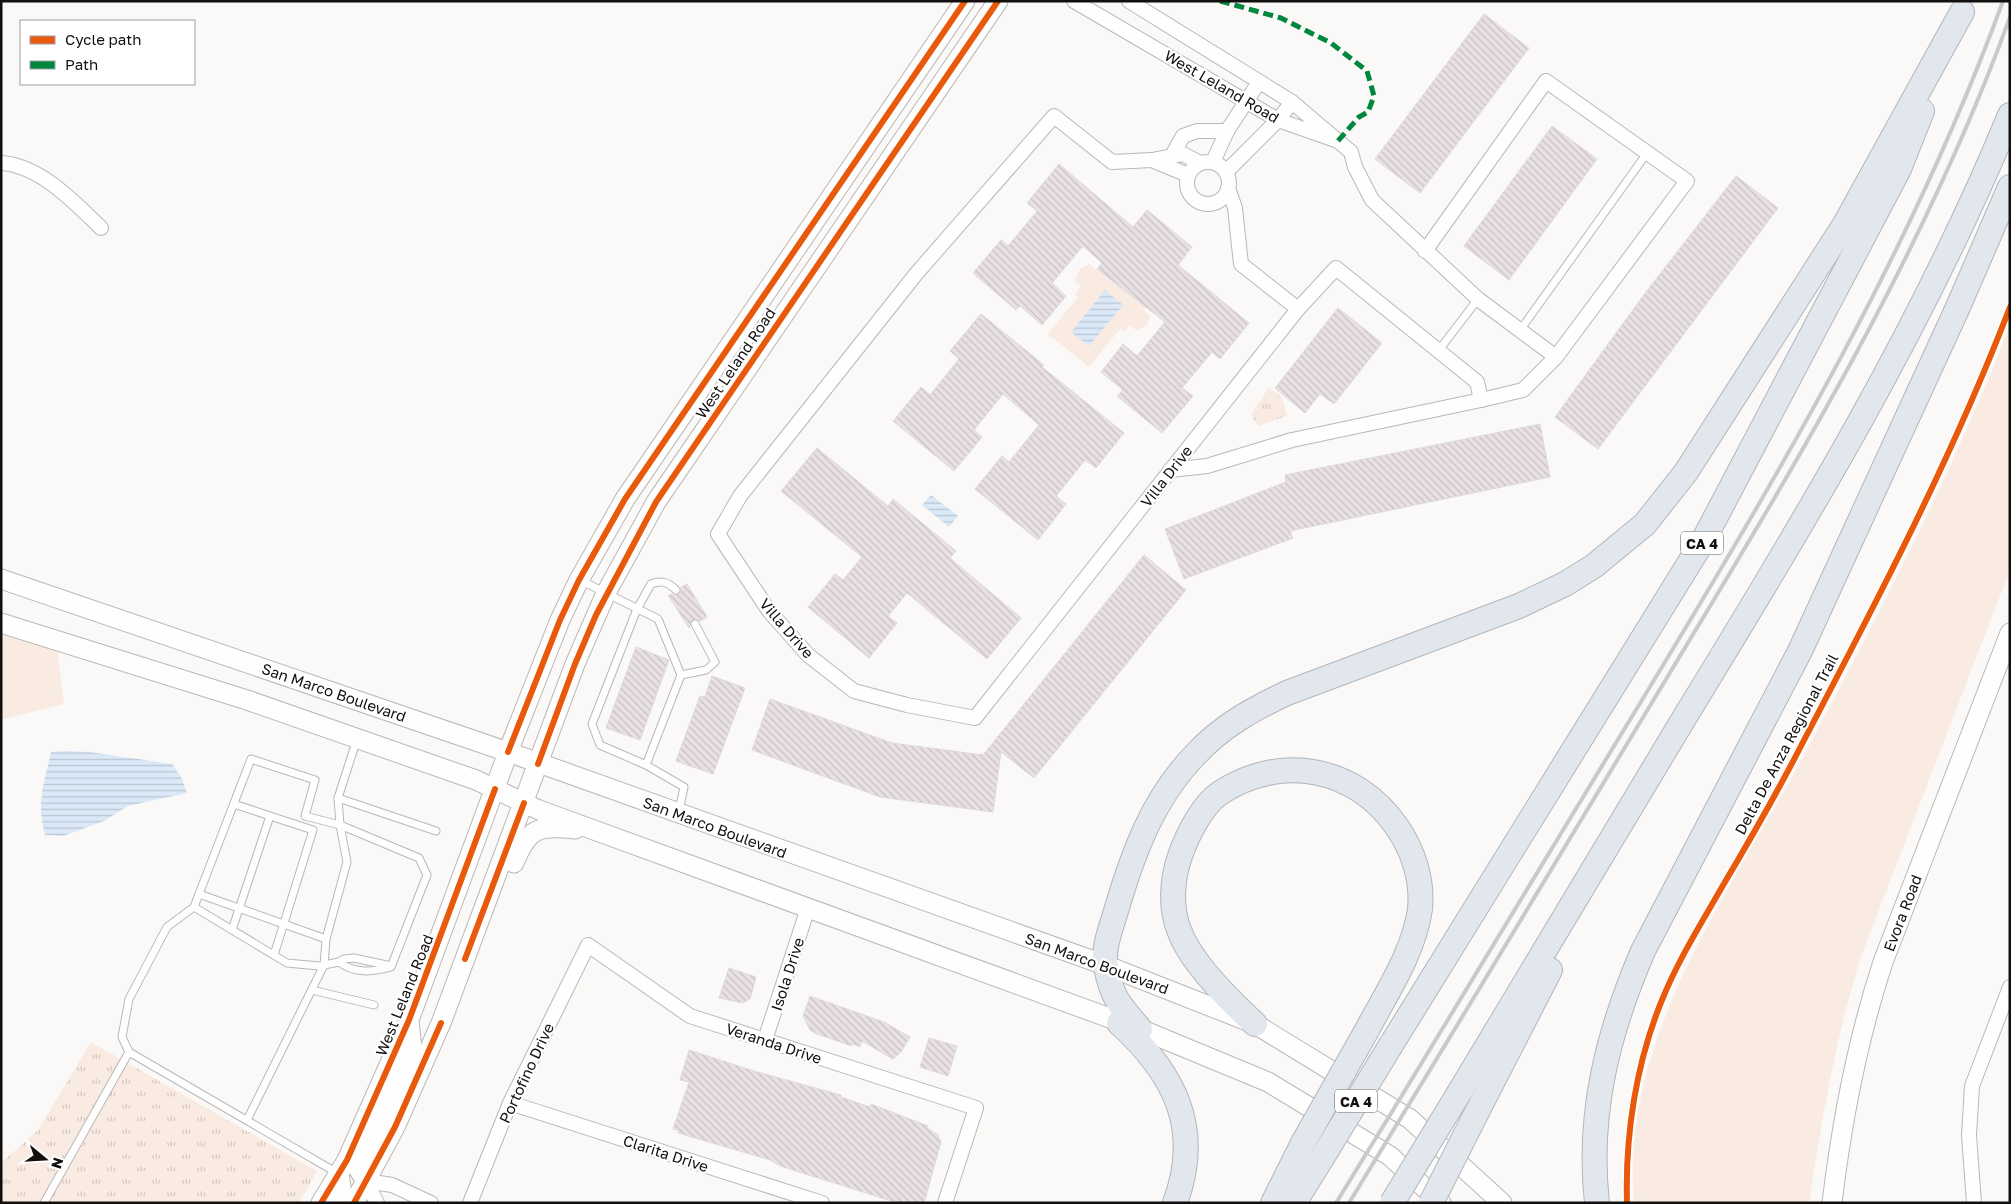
<svg xmlns="http://www.w3.org/2000/svg" width="2011" height="1204" font-family="'Golos Text',sans-serif">
  <style>
    .grass { fill: #f9ebe2 }
    .park { fill: url(#park-tufts) }
    .water { fill: url(#water-rules) }
    .building { fill: url(#building-back-hatch); stroke: #dcdbda }
    .lines { fill: none; stroke-linecap: round; stroke-linejoin: round }
    .lane-casing { stroke: #bab8b6; stroke-width: 9 }
    .street-casing { stroke: #bab8b6; stroke-width: 16 }
    .secondary-casing { stroke: #bab8b6; stroke-width: 21 }
    .highway-casing { stroke: #b1b5bc; stroke-width: 26 }
    .lane { stroke: #fefefe; stroke-width: 7 }
    .street { stroke: #fefefe; stroke-width: 14 }
    .secondary { stroke: #fefefe; stroke-width: 19 }
    .highway { stroke: #e2e6ed; stroke-width: 24 }
    .rail { stroke: #cac9c9; stroke-width: 4 }
    .highway-bridge-casing { stroke: #b1b5bc; stroke-width: 26; stroke-linecap: butt }
    .highway-bridge { stroke: #e2e6ed; stroke-width: 24 }
    .quiet { stroke: #00873e; stroke-width: 5; stroke-dasharray: 10 5; stroke-linecap: butt }
    .cycleway-casing { stroke: #fff; stroke-width: 9 }
    .cycleway { stroke: #e8590c; stroke-width: 6 }
    .labels { text-anchor: middle; dominant-baseline: central; stroke-width: 4.5; stroke-linejoin: round; paint-order: stroke }
    .shield { fill: #fff; stroke: #595857; stroke-width: 1 }
    .shield-label { font-size: 14px; font-weight: bold; fill: #12100f }
    .street-label { font-size: 15px; fill: #12100f; stroke: #fff }
  </style>
  <defs>
    <pattern id="park-tufts" width="24" height="20" patternUnits="userSpaceOnUse" patternTransform="scale(1.25)"><rect width="24" height="20" fill="#f9ebe2"/><path d="M3 7l-1-3M5 7V3M7 7l1-3M15 17l-1-3M17 17v-4M19 17l1-3" fill="none" stroke="#d4c8c1"/></pattern>
    <pattern id="water-rules" width="6" height="5" patternUnits="userSpaceOnUse" patternTransform="scale(1.25)"><rect width="6" height="5" fill="#dbe8f7"/><path d="M0 2.5h6" fill="none" stroke="#bbc6d3"/></pattern>
    <pattern id="building-back-hatch" width="6" height="6" patternUnits="userSpaceOnUse" patternTransform="scale(1.25)"><rect width="6" height="6" fill="#e9e0e4"/><path d="M-1 5l2 2M0 0l6 6M5-1l2 2" fill="none" stroke="#c7bfc2"/></pattern>
  </defs>
  <rect width="100%" height="100%" fill="#fbf9f7"/>
  <g class="grass">
    <polygon points="1089,264 1146,307 1144,310 1150,316 1147,325 1137,331 1130,325 1124,332 1120,329 1089,367 1048,334 1078,297 1075,294 1081,286 1075,281 1080,269"/>
    <path d="M2010,325V570L1862,954C1836,1034 1822,1119 1809,1203H1634C1620,1036 1731,892 1805,753C1879,614 1953,472 2010,325Z"/>
    <polygon points="1,623 56,640 64,704 1,720"/>
  </g>
  <g class="park">
    <polygon points="1269,387 1282,398 1287,416 1258,426 1251,415"/>
    <polygon points="91,1042 317,1171 299,1203 1,1203 1,1163 38,1130"/>
  </g>
  <g class="water">
    <polygon points="1105,290 1123,305 1089,346 1071,332"/>
    <polygon points="931,495 958,516 949,527 922,505"/>
    <path d="M64,751L90,752L172,764L181,777L187,793L128,806L104,821L63,836L45,835C36,803 44,784 51,752Z"/>
  </g>
  <g class="building">
    <polygon points="1484,14 1529,48 1420,193 1375,159"/>
    <polygon points="1552,126 1597,159 1509,280 1464,246"/>
    <polygon points="1059,164 1133,227 1147,210 1192,247 1178,265 1249,323 1220,359 1212,352 1182,388 1193,396 1162,433 1117,396 1123,390 1101,372 1123,344 1137,356 1165,322 1097,269 1102,263 1083,246 1052,283 1066,296 1042,325 1020,306 1016,310 973,273 1001,240 1008,246 1037,211 1027,203"/>
    <polygon points="1736,176 1778,208 1598,449 1555,417 1646,292"/>
    <polygon points="1338,308 1382,343 1334,404 1320,394 1305,413 1275,388"/>
    <polygon points="981,314 1044,365 1042,367 1124,433 1096,468 1085,460 1056,496 1066,504 1038,540 975,489 1002,456 1009,462 1039,425 1003,394 974,430 982,437 954,471 893,421 921,387 930,395 959,359 950,351"/>
    <polygon points="1540,424 1550,477 1290,531 1293,538 1184,579 1165,529 1286,482 1285,475"/>
    <polygon points="817,448 888,506 893,499 956,551 950,558 1021,618 987,659 907,593 888,616 897,623 869,658 808,607 835,574 843,580 862,557 781,491"/>
    <polygon points="1144,555 1186,590 1034,778 1001,752 993,812 880,797 752,750 770,699 892,743 983,755"/>
    <polygon points="687,584 707,617 700,621 692,620 689,628 668,595 680,594 681,587"/>
    <polygon points="636,647 669,660 640,740 606,728"/>
    <polygon points="712,676 745,688 713,774 676,761 700,696 705,697"/>
    <polygon points="729,968 756,977 750,999 743,1003 719,998"/>
    <polygon points="810,996 884,1022 910,1037 901,1052 893,1059 862,1041 860,1047 853,1044 852,1046 817,1034 810,1030 803,1016"/>
    <polygon points="929,1038 957,1046 948,1076 920,1067"/>
    <polygon points="689,1050 754,1071 841,1095 841,1097 870,1107 871,1104 928,1126 927,1128 937,1134 941,1142 924,1203 899,1203 885,1199 780,1166 770,1160 678,1133 679,1131 673,1129 689,1082 680,1080"/>
  </g>
  <g class="lines">
    <g class="lane-casing">
      <g id="lane">
        <polyline points="1521,329 1647,153"/>
        <polyline points="1439,350 1478,299"/>
        <polyline points="580,580 658,619 681,675 646,765 684,787 679,811"/>
        <polyline points="681,675 706,670 715,662 695,624"/>
        <path d="M646,765L600,745L592,724L637,609L651,584C662,580 668,582 676,590"/>
        <polyline points="338,798 357,739"/>
        <polyline points="270,816 313,830 274,955"/>
        <polyline points="199,894 326,939"/>
        <polyline points="194,907 287,963 319,966 339,962 344,959 354,958 391,966"/>
        <polyline points="232,930 270,816 234,804"/>
        <polyline points="312,990 374,1005"/>
        <path d="M129,1052L122,1037L129,999L167,927L194,907L251,759L315,780L305,816L340,825L419,858L427,875L391,967C373,972 355,974 339,962"/>
        <polyline points="247,1120 324,965 326,939 347,862 340,825 338,798 436,831"/>
        <polyline points="44,1203 129,1052 339,1174"/>
      </g>
    </g>
    <g class="street-casing">
      <g id="street">
        <polyline points="1074,1 1278,120 1338,141 1292,102 1129,1"/>
        <polyline points="1338,141 1351,152 1355,167 1372,200 1478,299 1556,357"/>
        <polyline points="1173,154 1183,136 1197,131 1227,131"/>
        <polyline points="1152,160 1188,175"/>
        <polyline points="1213,162 1227,131 1259,82"/>
        <circle cx="1208" cy="183" r="21"/>
        <path d="M1,163C40,165 75,203 101,228"/>
        <polyline points="1200,163 1183,154 1152,160 1112,162 1054,116 916,274 740,496 718,534 769,611 808,655 854,691 907,705 975,718 1298,309 1241,264 1235,208 1228,188"/>
        <polyline points="1226,172 1278,120 1292,102"/>
        <polyline points="1425,251 1546,81 1687,181 1556,357 1523,390 1481,400"/>
        <polyline points="1170,470 1207,466 1292,440 1481,400 1477,382 1336,268 1298,309"/>
        <polyline points="765,1040 808,908"/>
        <polyline points="510,1103 822,1203"/>
        <polyline points="366,1181 392,1185 431,1203"/>
        <polyline points="366,1181 377,1203"/>
        <polyline points="470,1203 510,1103 588,945 690,1016 976,1108 945,1203"/>
        <polyline points="1974,1203 1969,1135 1972,1086 2010,987"/>
      </g>
    </g>
    <g class="secondary-casing">
      <g id="secondary">
        <polyline points="1,579 508,752 1105,965 1255,1024 1410,1119 1502,1203"/>
        <polyline points="1,623 247,700 476,780 539,810 1140,1029 1268,1082 1390,1156 1441,1203"/>
        <path d="M514,863C528,828 538,825 575,829"/>
        <polyline points="339,1174 342,1193 339,1203"/>
        <polyline points="366,1181 359,1170 364,1152 412,1048 409,1021"/>
        <polyline points="321,1203 347,1160 409,1020 513,739 560,620 579,580 625,499 965,1"/>
        <polyline points="354,1203 395,1127 441,1023 575,664 606,593 656,502 998,1"/>
        <path d="M1832,1203C1842,1120 1857,1041 1883,962L2010,633"/>
      </g>
    </g>
    <g class="highway-casing">
      <g id="highway">
        <path d="M1119,1023C1174,1073 1203,1128 1175,1203"/>
        <path d="M1255,1024C1230,1001 1190,962 1179,930C1170,907 1172,879 1180,856C1187,836 1202,805 1220,793C1281,753 1356,767 1397,827C1413,850 1423,880 1420,909C1414,952 1387,992 1367,1030"/>
        <path d="M1140,1029C1120,1006 1112,998 1106,967C1102,950 1111,928 1116,911C1133,853 1153,798 1196,754C1222,726 1253,709 1287,693L1519,606L1565,584L1594,566L1645,524L1686,472L1845,224L1962,12"/>
        <polyline points="1391,1045 1703,541 1899,169 1922,111"/>
        <path d="M1459,1093C1534,967 1609,841 1686,715C1805,521 1923,326 2010,115"/>
        <polyline points="1478,1110 1550,970"/>
        <polyline points="1273,1203 1303,1143"/>
        <polyline points="1294,1203 1322,1158"/>
        <path d="M1597,1203C1587,1114 1608,1032 1643,951L1800,651L1958,307L2010,187"/>
      </g>
    </g>
    <use href="#lane" class="lane"/>
    <use href="#street" class="street"/>
    <use href="#secondary" class="secondary"/>
    <use href="#highway" class="highway"/>
    <g class="rail">
      <path d="M1336,1203C1440,1034 1543,864 1645,695C1782,469 1912,250 2003,1"/>
      <path d="M1349,1203C1457,1026 1564,849 1671,671C1798,461 1926,249 2010,17"/>
    </g>
    <g class="highway-bridge-casing">
      <g id="highway-bridge">
        <polyline points="1303,1143 1367,1030"/>
        <polyline points="1322,1158 1391,1045"/>
        <polyline points="1392,1203 1459,1093"/>
        <polyline points="1431,1203 1478,1110"/>
      </g>
    </g>
    <use href="#highway-bridge" class="highway-bridge"/>
    <polyline class="quiet" points="1220,1 1281,18 1331,43 1367,71 1374,96 1368,112 1359,117 1338,141"/>
    <g class="cycleway-casing">
      <g id="cycleway">
        <polyline points="508,752 560,620 579,580 625,499 965,1"/>
        <polyline points="538,764 575,664 596,615 656,502 998,1"/>
        <polyline points="465,959 524,803"/>
        <polyline points="321,1203 347,1160 409,1020 495,789"/>
        <polyline points="354,1203 395,1127 441,1023"/>
        <path d="M1627,1203C1625,1135 1636,1063 1662,1000C1678,960 1701,924 1722,887C1750,840 1777,793 1802,744C1877,601 1952,458 2010,307"/>
      </g>
    </g>
    <use href="#cycleway" class="cycleway"/>
  </g>
  <g class="labels">
    <g class="shield">
      <rect x="1681" y="531.5" width="42" height="23" rx="4"/>
      <rect x="1335" y="1089.5" width="42" height="23" rx="4"/>
    </g>
    <g class="shield-label">
      <text x="1702" y="543">CA 4</text>
      <text x="1356" y="1101">CA 4</text>
    </g>
    <g class="street-label">
      <text transform="translate(1222 86) rotate(30)">West Leland Road</text>
      <text transform="translate(735 363) rotate(-56)">West Leland Road</text>
      <text transform="translate(1166 476) rotate(-52)">Villa Drive</text>
      <text transform="translate(787 628) rotate(49)">Villa Drive</text>
      <text transform="translate(334 692) rotate(19)">San Marco Boulevard</text>
      <text transform="translate(1786 744) rotate(-62)">Delta De Anza Regional Trail</text>
      <text transform="translate(715 827) rotate(20)">San Marco Boulevard</text>
      <text transform="translate(1902 913) rotate(-69)">Evora Road</text>
      <text transform="translate(1097 963) rotate(20)">San Marco Boulevard</text>
      <text transform="translate(787 974) rotate(-72)">Isola Drive</text>
      <text transform="translate(404 995) rotate(-68)">West Leland Road</text>
      <text transform="translate(774 1043) rotate(18)">Veranda Drive</text>
      <text transform="translate(526 1073) rotate(-65)">Portofino Drive</text>
      <text transform="translate(666 1153) rotate(18)">Clarita Drive</text>
    </g>
  </g>
  <rect width="2011" height="1204" fill="none" stroke="#12100f" stroke-width="5"/>
  <rect x="20" y="20" width="175" height="65" fill="#ffffff" stroke="#a09f9f"/>
  <rect x="30" y="36" width="25" height="8" fill="#e8590c" stroke="#a09f9f"/>
  <text x="65" y="45" font-size="15" fill="#12100f">Cycle path</text>
  <rect x="30" y="61" width="25" height="8" fill="#00873e" stroke="#a09f9f"/>
  <text x="65" y="70" font-size="15" fill="#12100f">Path</text>
  <g transform="translate(45 1159) rotate(108)" stroke="#ffffff" stroke-width="4" paint-order="stroke">
  <path d="M0-4L9 19L0 12L-9 19Z" fill="#12100f"/>
  <text y="-8" font-size="14" font-weight="bold" text-anchor="middle" fill="#12100f">N</text>
  </g>
</svg>
